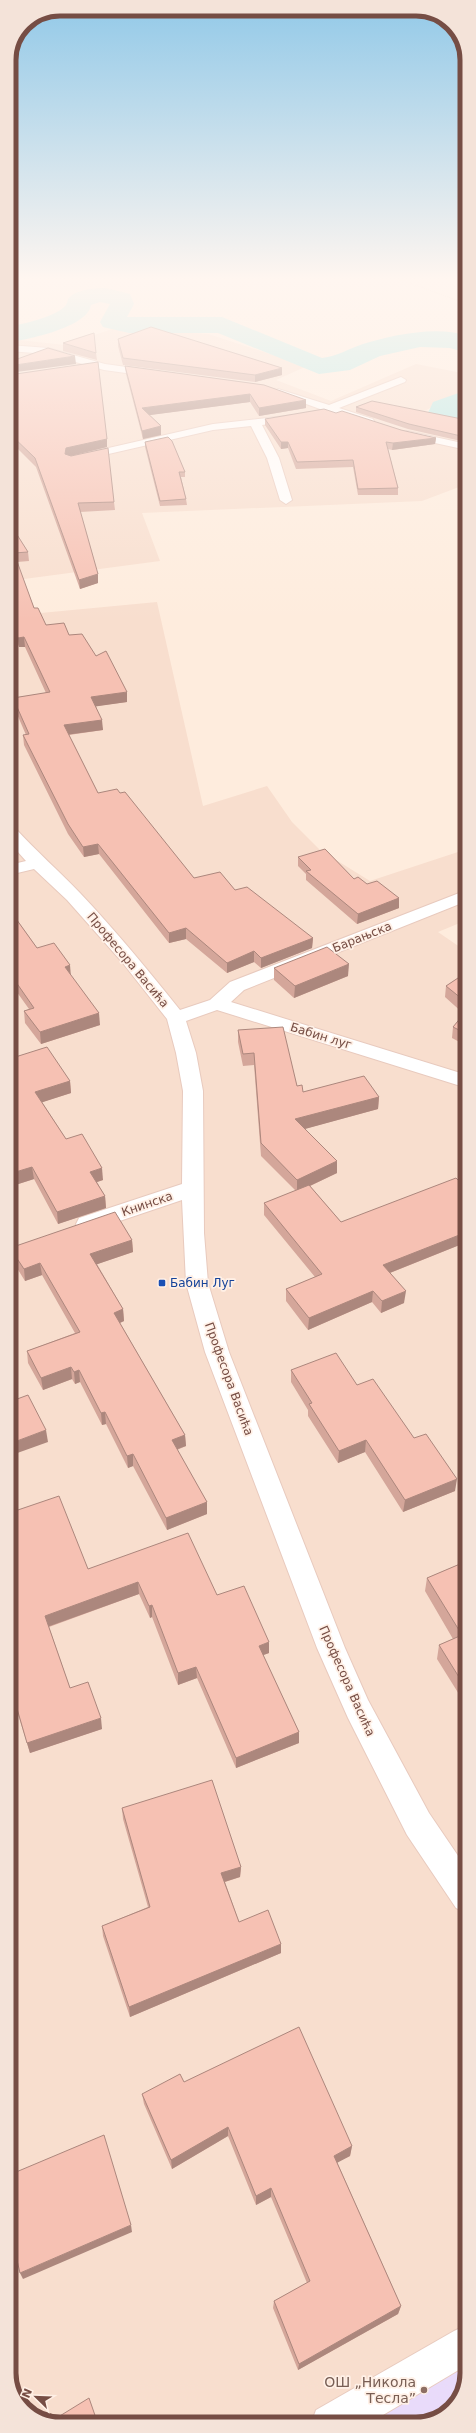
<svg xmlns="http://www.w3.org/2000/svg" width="476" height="2433" font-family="'DejaVu Sans',sans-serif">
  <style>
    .residential { fill: #f8dece }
    .education { fill: #e9dbfa }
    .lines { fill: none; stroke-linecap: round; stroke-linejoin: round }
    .river { fill: #b1e9e7; fill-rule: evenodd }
    .minor-casing { stroke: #e8cabe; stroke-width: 2 }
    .path { stroke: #daa496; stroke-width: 1; stroke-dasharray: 0.5 1.5; stroke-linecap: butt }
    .minor { fill: #fff; fill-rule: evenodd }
    .wall { fill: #d4a69a }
    .shaded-wall { fill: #ac877d }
    .building { fill: #f6c1b3; stroke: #ac877d }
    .transit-dot { fill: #1a4fb4; stroke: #fff0e6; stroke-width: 1.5 }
    .education-dot { fill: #8d6e63; stroke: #fff0e6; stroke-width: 1.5 }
    .labels { text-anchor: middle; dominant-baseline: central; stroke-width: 3.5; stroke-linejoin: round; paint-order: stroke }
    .street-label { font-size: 12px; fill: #764d44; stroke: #fff0e6 }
    .transit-label { font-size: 12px; fill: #164399; stroke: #fff0e6; text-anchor: start }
    .near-education-label { font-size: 14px; fill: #785e54; stroke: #fff0e6; text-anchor: end }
    .rim { fill: none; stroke: #764d44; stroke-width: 5 }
  </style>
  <rect width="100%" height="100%" fill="#feecdd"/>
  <g class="residential">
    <polygon points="115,328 208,334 307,366 276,380 331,401 416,364 467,374 467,388 419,414 467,423 467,484 422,501 142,513 160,561 9,581 9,339 65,345"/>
    <polygon points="157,602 203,806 267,786 292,822 320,850 370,881 467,849 467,920 438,932 467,952 467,2344 330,2424 54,2424 24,2409 9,2380 9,616"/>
  </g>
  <polygon class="education" points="467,2344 467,2373 454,2406 423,2424 330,2424"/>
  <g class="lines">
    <g class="river">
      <path d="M106,288L130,294L134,304L127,317H222L322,358C338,356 348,349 363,344C392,335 438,325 467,336V353L450,348L420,347L380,356L350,370L319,374L218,333H129L103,327L100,322L110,304L100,302L91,305C88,327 27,340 9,342V326C22,325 58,316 66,305C68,302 67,299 70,297C78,289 96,288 106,288Z"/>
      <path d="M467,390V408L459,411L467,412V429C451,427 437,427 428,413L433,402Z"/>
    </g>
    <g class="minor-casing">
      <g id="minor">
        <polygon points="9,345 48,348 105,364 155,371 160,374 155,377 104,370 47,354 9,351"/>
        <polygon points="401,377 406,380 405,382 339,408 373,419 374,421 369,424 330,412 321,412 320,409 273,392 278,389 329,405"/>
        <polygon points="294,415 299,418 298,420 262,425 279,458 292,500 286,504 280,500 267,458 251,426 213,430 78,461 72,458 78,455 213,424"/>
        <polygon points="407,431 467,444 467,450 403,436 401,434"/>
        <path d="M9,827L15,828C36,851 59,871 80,893C116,931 148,970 180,1010L210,1000L230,982L467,890V901L244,990L231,1002L467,1075V1088L217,1010L186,1021L196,1053L203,1091L204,1233L208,1283L229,1352L345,1648L368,1700L429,1813L467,1869V1913L456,1908L407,1835L348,1718L317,1648L205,1352L186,1283L182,1200L87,1232L79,1230L76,1224L79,1218L182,1184L183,1091L176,1053L167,1019L122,962L67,900L34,869L9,875V865L26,861L9,842Z"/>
        <polygon points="467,2325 467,2365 368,2424 311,2424 316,2410 454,2331"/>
      </g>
    </g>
    <polyline class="path" points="402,280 467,304"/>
    <use href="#minor" class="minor"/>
  </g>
  <g class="wall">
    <polygon points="118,339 282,375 255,382 123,365 118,346"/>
    <polygon points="63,343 96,353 97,360 63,351"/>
    <polygon points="125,366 264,385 306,408 259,416 250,402 149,415 161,435 143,439 126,374"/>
    <polygon points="9,375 107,447 70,456 114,502 115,510 80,512 98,583 80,589 36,467 9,440"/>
    <polygon points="356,407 467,420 467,440 461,441 408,429 356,412"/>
    <polygon points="336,413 401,430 436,438 435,444 392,450 388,449 398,488 398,495 358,495 353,467 296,469 288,448 281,449 265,425 265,419"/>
    <polygon points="145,442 185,472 185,477 181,477 186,499 187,505 160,506 145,447"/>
    <polygon points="9,522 28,552 29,561 17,562 34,608 46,625 69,635 96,656 127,702 96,706 103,730 69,735 98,793 120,793 194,878 235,890 313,938 312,948 261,968 254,962 227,973 186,939 169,943 99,854 84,857 68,834 24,745 23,735 26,735 14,707 13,698 46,693 25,647 19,647 9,621"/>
    <polygon points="298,857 354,879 399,898 399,908 357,924 306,880 306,874 298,866"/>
    <polygon points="9,909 37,948 71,976 100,1025 41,1044 25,1023 24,1011 29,1009 9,981"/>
    <polygon points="274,968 348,976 294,998 274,980"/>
    <polygon points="467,972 467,1046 452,1038 453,1027 464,1014 445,997 446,986"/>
    <polygon points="238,1030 297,1086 303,1092 379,1097 378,1109 304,1129 337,1161 337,1173 310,1186 341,1222 467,1189 467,1242 390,1273 404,1303 381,1313 372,1302 308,1330 286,1301 286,1289 315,1277 264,1215 264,1203 296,1191 261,1156 254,1065 243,1066 238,1042"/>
    <polygon points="9,1059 70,1081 71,1093 42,1102 66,1139 103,1180 97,1182 105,1196 106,1208 58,1224 34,1179 9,1187"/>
    <polygon points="132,1240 133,1252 97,1264 123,1309 124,1321 120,1323 185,1435 186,1446 177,1450 207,1502 207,1514 167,1530 133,1466 128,1468 106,1424 102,1425 80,1382 75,1384 72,1379 43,1390 28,1363 27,1351 75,1333 42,1275 25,1281 12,1260 10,1248"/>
    <polygon points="291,1370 357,1385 414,1438 455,1491 403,1512 365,1452 338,1463 308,1416 308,1410 291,1382"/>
    <polygon points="9,1513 88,1569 217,1595 269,1653 263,1655 299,1732 299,1743 236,1768 197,1678 178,1685 152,1617 150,1618 139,1594 49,1627 70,1688 102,1729 30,1753 9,1685"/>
    <polygon points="467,1561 467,1707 437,1659 439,1645 453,1639 425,1591 427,1578"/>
    <polygon points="122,1808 241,1867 240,1877 225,1882 239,1922 281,1944 281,1953 130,2017 103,1936 102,1926 148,1907 123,1819"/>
    <polygon points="184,2082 352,2146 350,2156 337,2162 401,2306 398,2314 298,2370 273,2308 274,2301 307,2283 271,2197 256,2205 228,2136 172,2169 144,2104 142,2094"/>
  </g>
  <g class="shaded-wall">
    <polygon points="75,356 76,364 9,373 9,366"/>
    <polygon points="282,368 282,375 255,382 255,375"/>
    <polygon points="250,394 250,402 143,416 142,408"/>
    <polygon points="306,400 306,408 259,416 259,408"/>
    <polygon points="161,426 161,435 143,439 142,431"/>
    <polygon points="467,435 467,440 461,441 461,436"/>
    <polygon points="436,438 435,444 392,450 393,443"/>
    <polygon points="107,439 107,447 67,457 65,454 66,448"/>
    <polygon points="281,442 288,442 288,448 281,449"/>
    <polygon points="98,574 98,583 80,589 79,580"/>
    <polygon points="24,637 25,647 19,647 18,638"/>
    <polygon points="127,692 127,702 92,707 91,697"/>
    <polygon points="102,720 103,730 65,735 64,725"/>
    <polygon points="98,844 99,854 84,857 83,847"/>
    <polygon points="399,898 399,908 357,924 358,914"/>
    <polygon points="186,928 186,939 169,943 169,933"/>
    <polygon points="313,938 312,948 261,968 261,958"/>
    <polygon points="254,951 254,962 227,973 227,963"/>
    <polygon points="349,964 348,976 294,998 295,986"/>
    <polygon points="70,965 71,977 65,967"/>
    <polygon points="99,1013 100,1025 41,1044 40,1032"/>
    <polygon points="70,1081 71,1093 37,1104 35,1092"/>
    <polygon points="379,1097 378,1109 294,1132 295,1119"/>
    <polygon points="337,1161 337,1173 297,1192 297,1180"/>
    <polygon points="32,1167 34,1179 9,1187 9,1174"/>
    <polygon points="102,1168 103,1180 91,1184 90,1172"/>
    <polygon points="105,1196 106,1208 58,1224 57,1212"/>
    <polygon points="467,1232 467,1242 382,1276 383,1265"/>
    <polygon points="132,1240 133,1252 92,1266 90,1254"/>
    <polygon points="40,1263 42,1275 25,1281 24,1269"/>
    <polygon points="373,1291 372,1302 308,1330 309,1318"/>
    <polygon points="406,1291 404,1303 381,1313 382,1301"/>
    <polygon points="123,1309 124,1321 115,1325 114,1313"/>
    <polygon points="71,1367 72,1379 43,1390 41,1378"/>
    <polygon points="79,1370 80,1382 75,1384 74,1372"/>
    <polygon points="105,1412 106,1424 102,1425 101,1413"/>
    <polygon points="46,1430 48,1442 9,1456 9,1444"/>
    <polygon points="185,1435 186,1446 172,1451 172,1440"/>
    <polygon points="366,1440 365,1452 338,1463 339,1451"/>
    <polygon points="133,1454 133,1466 128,1468 127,1456"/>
    <polygon points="457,1479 455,1491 403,1512 405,1500"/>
    <polygon points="207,1502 207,1514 167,1530 166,1518"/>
    <polygon points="138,1582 139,1594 47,1627 45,1616"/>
    <polygon points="152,1605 152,1617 150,1618 149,1606"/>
    <polygon points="269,1642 269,1653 258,1657 259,1646"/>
    <polygon points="196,1667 197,1678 178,1685 178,1673"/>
    <polygon points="101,1718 102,1729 30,1753 27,1743"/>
    <polygon points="299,1732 299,1743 236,1768 236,1758"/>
    <polygon points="241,1867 240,1877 221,1883 221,1873"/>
    <polygon points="281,1944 281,1953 130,2017 129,2007"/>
    <polygon points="228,2127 228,2136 172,2169 171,2160"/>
    <polygon points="352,2146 350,2156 333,2165 334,2156"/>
    <polygon points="271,2188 271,2197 256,2205 256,2196"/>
    <polygon points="131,2225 132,2232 23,2279 20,2273"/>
    <polygon points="401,2306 398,2314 298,2370 299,2364"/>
  </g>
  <g class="building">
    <polygon points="151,327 282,368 255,375 123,358 118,339"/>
    <polygon points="94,333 96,353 63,343"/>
    <polygon points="48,348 75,356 9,366 9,362"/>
    <polygon points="98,362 107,439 66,448 65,454 71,456 108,448 114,502 78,503 98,574 79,580 35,458 9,433 9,375"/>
    <polygon points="125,366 264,385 306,400 259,408 250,394 142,408 161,426 142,431"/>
    <polygon points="372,401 467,420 467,435 461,436 409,424 356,407"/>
    <polygon points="324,409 336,413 342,411 401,430 436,438 393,443 386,442 398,488 358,489 353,460 297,462 288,442 281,442 265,419"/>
    <polygon points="168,437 172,441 185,472 179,472 186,499 160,501 145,442"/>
    <polygon points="9,522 28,552 14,553 34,608 38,608 46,625 64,623 69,635 82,634 96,656 106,651 127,692 91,697 102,720 64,725 98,793 117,789 120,793 125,792 194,878 220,872 235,890 247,887 313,938 261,958 254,951 227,963 186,928 169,933 98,844 83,847 68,824 23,735 29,734 13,698 50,692 24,637 18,638 9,614"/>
    <polygon points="325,849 354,879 358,877 367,884 377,881 399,898 358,914 306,871 311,870 298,857"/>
    <polygon points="9,909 37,948 54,943 70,965 65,967 99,1013 40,1032 24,1011 34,1008 9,972"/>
    <polygon points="327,947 349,964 295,986 274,968"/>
    <polygon points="467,972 467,1003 446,986"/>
    <polygon points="467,1010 467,1034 453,1027"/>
    <polygon points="283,1027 297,1086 302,1085 303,1092 364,1076 379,1097 295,1119 337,1161 297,1180 261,1143 254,1053 243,1054 238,1030"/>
    <polygon points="47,1047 70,1081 35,1092 66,1139 82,1134 102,1168 90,1172 105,1196 57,1212 32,1167 9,1174 9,1059"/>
    <polygon points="456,1178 467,1189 467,1232 383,1265 406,1291 382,1301 373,1291 309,1318 286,1289 322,1274 264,1203 309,1185 341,1222"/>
    <polygon points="115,1212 132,1240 90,1254 123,1309 114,1313 185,1435 172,1440 207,1502 166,1518 133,1454 127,1456 105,1412 101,1413 79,1370 74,1372 71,1367 41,1378 27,1351 80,1332 40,1263 24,1269 10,1248"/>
    <polygon points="336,1353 357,1385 373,1379 414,1438 426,1434 457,1479 405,1500 366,1440 339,1451 309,1404 312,1403 291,1370"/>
    <polygon points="28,1395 46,1430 9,1444 9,1402"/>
    <polygon points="59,1496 88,1569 188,1533 217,1595 244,1586 269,1642 259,1646 299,1732 236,1758 196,1667 178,1673 152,1605 149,1606 138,1582 45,1616 70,1688 88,1682 101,1718 27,1743 9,1681 9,1513"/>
    <polygon points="467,1561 467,1690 439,1645 462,1635 427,1578"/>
    <polygon points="212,1780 241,1867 221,1873 239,1922 268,1910 281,1944 129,2007 102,1926 150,1907 122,1808"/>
    <polygon points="299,2027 352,2146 334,2156 401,2306 299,2364 274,2301 310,2281 271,2188 256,2196 228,2127 171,2160 142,2094 180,2074 184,2082"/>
    <polygon points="104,2135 131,2225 20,2273 9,2226 9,2175"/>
    <polygon points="89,2398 98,2424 54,2424 50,2422"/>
  </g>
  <linearGradient id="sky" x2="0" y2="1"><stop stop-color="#92c9e8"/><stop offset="0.45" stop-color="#fff6f0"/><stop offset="1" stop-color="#fff6f0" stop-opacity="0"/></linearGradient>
  <rect width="476" height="620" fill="url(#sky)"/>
  <rect class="transit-dot" x="158" y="1279" width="8" height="8" rx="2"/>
  <circle class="education-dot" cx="424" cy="2390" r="4"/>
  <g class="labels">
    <g class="street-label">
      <text transform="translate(362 937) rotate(-22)">Барањска</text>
      <text transform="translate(128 960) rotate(50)">Професора Васића</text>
      <text transform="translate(321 1036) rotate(17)">Бабин луг</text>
      <text transform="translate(147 1204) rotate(-19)">Книнска</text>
      <text transform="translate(229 1379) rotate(70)">Професора Васића</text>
      <text transform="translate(347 1681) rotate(66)">Професора Васића</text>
    </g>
    <g class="transit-label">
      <text x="170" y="1283">Бабин Луг</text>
    </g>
    <g class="near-education-label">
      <text x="416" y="2382">ОШ „Никола<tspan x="416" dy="16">Тесла”</tspan></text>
    </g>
  </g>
  <path d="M0 0H476V2433H0ZM60 16H416A44 44 0 0 1 460 60V2373A44 44 0 0 1 416 2417H60A44 44 0 0 1 16 2373V60A44 44 0 0 1 60 16Z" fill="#f4e3d9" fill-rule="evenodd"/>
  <path class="rim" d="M60 16H416A44 44 0 0 1 460 60V2373A44 44 0 0 1 416 2417H60A44 44 0 0 1 16 2373V60A44 44 0 0 1 60 16Z"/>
  <g transform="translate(36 2397) rotate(293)" stroke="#fff0e6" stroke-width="3" paint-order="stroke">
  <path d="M0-3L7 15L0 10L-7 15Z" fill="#764d44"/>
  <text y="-6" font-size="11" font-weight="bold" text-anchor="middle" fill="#764d44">N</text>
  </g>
</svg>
